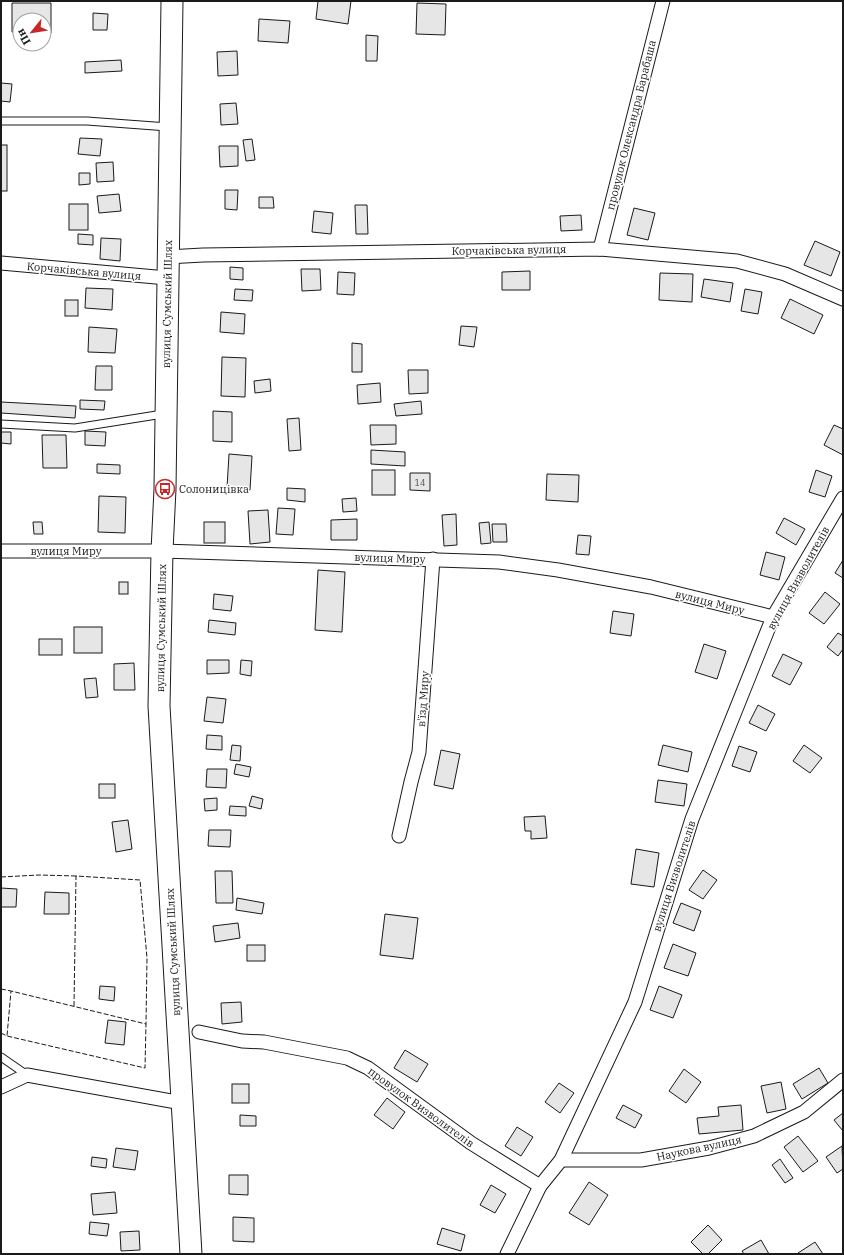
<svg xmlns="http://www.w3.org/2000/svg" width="844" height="1255" font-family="'IBM Plex Serif',serif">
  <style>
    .building { fill: #e6e6e6; stroke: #1a1a1a }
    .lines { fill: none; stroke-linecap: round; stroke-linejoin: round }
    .service-casing { stroke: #1a1a1a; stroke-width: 9 }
    .minor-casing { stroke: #1a1a1a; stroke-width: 15 }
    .primary-casing { stroke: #1a1a1a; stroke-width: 23 }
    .service { stroke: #fff; stroke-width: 7 }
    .minor { stroke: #fff; stroke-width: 13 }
    .primary { stroke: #fff; stroke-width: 21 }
    .fence { stroke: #1a1a1a; stroke-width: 1; stroke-dasharray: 5 2; stroke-linecap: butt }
    .labels { text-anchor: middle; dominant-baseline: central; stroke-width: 3; stroke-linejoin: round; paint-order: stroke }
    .number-label { font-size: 9px; fill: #4d4d4d }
    .street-label { font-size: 11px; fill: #1a1a1a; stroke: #fff }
    .poi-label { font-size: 11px; fill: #1a1a1a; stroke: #fff; text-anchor: start }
  </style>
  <rect width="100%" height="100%" fill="#fff"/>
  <g class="building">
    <polygon points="318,1 351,1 348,24 316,19"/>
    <polygon points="12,3 51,3 51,33 44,32 44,20 20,20 20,32 12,32"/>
    <polygon points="417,3 446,4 445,35 416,34"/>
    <polygon points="93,13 108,14 107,30 93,30"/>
    <polygon points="259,19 290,21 288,43 258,41"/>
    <polygon points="366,35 378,36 377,61 366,61"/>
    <polygon points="237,51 238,75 218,76 217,52"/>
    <polygon points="121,60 122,71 85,73 85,62"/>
    <polygon points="1,83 12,84 10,102 1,101"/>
    <polygon points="236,103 238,124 221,125 220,104"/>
    <polygon points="80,138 102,139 100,156 78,154"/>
    <polygon points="252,139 255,160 246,161 243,140"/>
    <rect x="1" y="145" width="6" height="46"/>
    <polygon points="219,146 238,146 238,166 220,167"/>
    <polygon points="113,162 114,181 97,182 96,163"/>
    <polygon points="79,173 90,173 90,184 79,185"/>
    <polygon points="225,190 238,190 237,210 225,209"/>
    <polygon points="119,194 121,211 99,213 97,196"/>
    <polygon points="259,197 273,197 274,208 259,208"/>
    <rect x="69" y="204" width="19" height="26"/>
    <polygon points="355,205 367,205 368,234 356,234"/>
    <polygon points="634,208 655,213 648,240 627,235"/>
    <polygon points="314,211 333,213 331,234 312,232"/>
    <polygon points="581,215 582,230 561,231 560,216"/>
    <polygon points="78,234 93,235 93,245 78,244"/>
    <polygon points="101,238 121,239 120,261 100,259"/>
    <polygon points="815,241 840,252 831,276 804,265"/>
    <polygon points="230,267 243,268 243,280 230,279"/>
    <polygon points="301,269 320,269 321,290 302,291"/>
    <polygon points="530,271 530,290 502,290 502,272"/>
    <polygon points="338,272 355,273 354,295 337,294"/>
    <polygon points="660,273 693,274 692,302 659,300"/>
    <polygon points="704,279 733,283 730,302 701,297"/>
    <polygon points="86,288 113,289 112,310 85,308"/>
    <polygon points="235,289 253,290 252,301 234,300"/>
    <polygon points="745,289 762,292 758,314 741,311"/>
    <polygon points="790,299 823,315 814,334 781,318"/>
    <rect x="65" y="300" width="13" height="16"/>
    <polygon points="221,312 245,314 244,334 220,332"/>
    <polygon points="461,326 477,327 474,347 459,345"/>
    <polygon points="89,327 117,329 115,353 88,352"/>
    <polygon points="352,343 362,344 362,372 352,372"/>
    <polygon points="222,357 246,358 245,397 221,396"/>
    <polygon points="96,366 112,366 112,390 95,390"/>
    <polygon points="408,370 428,370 428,393 409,394"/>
    <polygon points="270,379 271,391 255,393 254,381"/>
    <polygon points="380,383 381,402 358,404 357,385"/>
    <polygon points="80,400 105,401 104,410 80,409"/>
    <polygon points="421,401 422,414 396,416 394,404"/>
    <polygon points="1,402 76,406 75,418 1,413"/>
    <polygon points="213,411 232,412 232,442 213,441"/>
    <polygon points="299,418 301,450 289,451 287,419"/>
    <polygon points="370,425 396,425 396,444 371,445"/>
    <polygon points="834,425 843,429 843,455 824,445"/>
    <polygon points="85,431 106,432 105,446 85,445"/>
    <polygon points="1,432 11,432 11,444 1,443"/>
    <polygon points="42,435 66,435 67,468 43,468"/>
    <polygon points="371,450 405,452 405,466 371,464"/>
    <polygon points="229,454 252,456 250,490 227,488"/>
    <polygon points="97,464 120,465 120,474 97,473"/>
    <rect x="372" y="470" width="23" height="25"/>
    <polygon points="816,470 832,476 825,497 809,492"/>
    <polygon points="410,473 430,473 430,491 410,490"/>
    <polygon points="547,474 579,475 578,502 546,500"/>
    <polygon points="287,488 305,489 305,502 287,500"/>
    <polygon points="99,496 126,497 125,533 98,532"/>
    <polygon points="356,498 357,511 343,512 342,499"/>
    <polygon points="278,508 295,509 293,535 276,534"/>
    <polygon points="268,510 270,542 250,544 248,511"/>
    <polygon points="456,514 457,545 444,546 442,515"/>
    <polygon points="784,518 805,529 796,545 776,533"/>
    <polygon points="357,519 357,540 331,540 331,520"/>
    <polygon points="33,522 42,522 43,534 34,534"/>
    <rect x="204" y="522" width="21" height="21"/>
    <polygon points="489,522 491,543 481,544 479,523"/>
    <polygon points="492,524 506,524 507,542 493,542"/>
    <polygon points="578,535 591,536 589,555 576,554"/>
    <polygon points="766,552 785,557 779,580 760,575"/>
    <polygon points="843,560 843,578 835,573"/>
    <polygon points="318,570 345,572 342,632 315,630"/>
    <rect x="119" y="582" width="9" height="12"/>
    <polygon points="825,592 840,604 824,624 809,613"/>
    <polygon points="214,594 233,596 231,611 213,609"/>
    <polygon points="613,611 634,614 631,636 610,633"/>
    <polygon points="209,620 236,623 235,635 208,632"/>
    <rect x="74" y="627" width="28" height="26"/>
    <polygon points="838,633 843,636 843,649 838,656 827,647"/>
    <rect x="39" y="639" width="23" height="16"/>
    <polygon points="704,644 726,651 717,679 695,672"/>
    <polygon points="783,654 802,663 790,685 772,676"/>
    <polygon points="207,660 229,660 229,673 207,674"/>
    <polygon points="241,660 252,661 251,676 240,674"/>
    <polygon points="134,663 135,690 114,690 114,664"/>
    <polygon points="96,678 98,697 86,698 84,679"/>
    <polygon points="207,697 226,699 223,723 204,721"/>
    <polygon points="758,705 775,714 766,731 749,723"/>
    <polygon points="207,735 222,736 222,750 206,749"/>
    <polygon points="232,745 241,746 240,761 230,760"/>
    <polygon points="663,745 692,752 688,772 658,765"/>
    <polygon points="804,745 822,758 810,773 793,761"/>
    <polygon points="739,746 757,752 750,772 732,766"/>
    <polygon points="441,750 460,754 453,789 434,785"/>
    <polygon points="236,764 251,767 249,777 234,774"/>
    <polygon points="207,769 227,769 226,788 206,787"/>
    <polygon points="658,780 687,784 684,806 655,802"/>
    <rect x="99" y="784" width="16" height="14"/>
    <polygon points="252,796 263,799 261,809 249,806"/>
    <polygon points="217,798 217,810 205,811 204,799"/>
    <polygon points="230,806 246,807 246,816 229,815"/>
    <polygon points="545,816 547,838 531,839 531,831 525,831 524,817"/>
    <polygon points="128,820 132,849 116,852 112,822"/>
    <polygon points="209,830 231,830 230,847 208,846"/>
    <polygon points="636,849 659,853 654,887 631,884"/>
    <polygon points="703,870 717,880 703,899 689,890"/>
    <polygon points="215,871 232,871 233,903 216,903"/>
    <polygon points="1,888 17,889 16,907 1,907"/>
    <polygon points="45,892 69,893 69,914 44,914"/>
    <polygon points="237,898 264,903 262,914 236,910"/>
    <polygon points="681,903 701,911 694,931 673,923"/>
    <polygon points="385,914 418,918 413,959 380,955"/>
    <polygon points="238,923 240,938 215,942 213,926"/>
    <polygon points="673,944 696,953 688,976 664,968"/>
    <rect x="247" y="945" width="18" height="16"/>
    <polygon points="100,986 115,987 114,1001 99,999"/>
    <polygon points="659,986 682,995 673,1018 650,1010"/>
    <polygon points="241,1002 242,1022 222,1024 221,1003"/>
    <polygon points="108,1020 126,1022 124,1045 105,1043"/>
    <polygon points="405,1050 428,1064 417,1082 394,1068"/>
    <polygon points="819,1068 828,1083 802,1099 793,1084"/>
    <polygon points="684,1069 701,1082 686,1103 669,1091"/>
    <polygon points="781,1082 786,1109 767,1113 761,1086"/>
    <polygon points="559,1083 574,1093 560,1113 545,1102"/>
    <rect x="232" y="1084" width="17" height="19"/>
    <polygon points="387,1098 405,1112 393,1129 374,1115"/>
    <polygon points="623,1105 642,1115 635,1128 616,1118"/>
    <polygon points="741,1105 743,1130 699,1134 697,1118 719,1116 718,1107"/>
    <polygon points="843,1113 843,1131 834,1120"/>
    <polygon points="240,1115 256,1116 256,1126 240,1126"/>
    <polygon points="517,1127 533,1137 521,1156 505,1146"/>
    <polygon points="798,1136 818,1161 803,1172 784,1147"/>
    <polygon points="842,1146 843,1169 837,1173 826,1157"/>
    <polygon points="116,1148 138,1151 135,1170 113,1167"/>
    <polygon points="92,1157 107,1159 106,1168 91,1166"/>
    <polygon points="780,1159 793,1178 785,1183 772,1165"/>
    <polygon points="229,1175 248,1175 248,1195 229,1194"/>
    <polygon points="589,1182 608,1195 589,1225 569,1213"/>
    <polygon points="491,1185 506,1194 495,1213 480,1205"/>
    <polygon points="115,1192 117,1213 93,1215 91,1194"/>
    <polygon points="233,1217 254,1218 254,1242 233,1241"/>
    <polygon points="90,1222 109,1224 107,1236 89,1234"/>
    <polygon points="708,1225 722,1240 708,1254 703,1254 691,1242"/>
    <polygon points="442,1228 465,1235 461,1251 437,1244"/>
    <polygon points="139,1231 140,1250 121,1251 120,1232"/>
    <polygon points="761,1240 769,1254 744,1254 742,1251"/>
    <polygon points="815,1242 823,1254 799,1254 798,1253"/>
  </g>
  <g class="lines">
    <g class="service-casing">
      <g id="service">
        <polyline points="1,121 87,121 168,127"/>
        <polyline points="1,424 75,428 163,414"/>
        <polyline points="1,1057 27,1075"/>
      </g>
    </g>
    <g class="minor-casing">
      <g id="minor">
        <polyline points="600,249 663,1"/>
        <polyline points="167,257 203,255 600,249 737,261 785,274 843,299"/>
        <polyline points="1,263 167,278"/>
        <polyline points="1,551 162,551 499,562 558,570 651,587 773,617"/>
        <polyline points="399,836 411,782 419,752 433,559"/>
        <polyline points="199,1032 242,1041 264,1042 347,1058 368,1068 471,1143 540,1186"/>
        <polyline points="1,1087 27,1075 182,1103"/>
        <polyline points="561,1160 641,1160 709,1148 754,1136 804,1112 843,1080"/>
        <polyline points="507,1254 540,1186 561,1160 635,1002 692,819 773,617 843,498"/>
      </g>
    </g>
    <g class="primary-casing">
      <polyline id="primary" points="172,1 165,489 162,551 159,706 191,1254"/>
    </g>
    <use href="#service" class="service"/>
    <use href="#minor" class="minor"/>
    <use href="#primary" class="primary"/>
    <g class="fence">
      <polyline points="1,877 39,875 76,876"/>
      <polyline points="1,989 11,991"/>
      <polyline points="74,1006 76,876 140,880 147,958 146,1024"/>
      <polyline points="1,1033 7,1036 145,1068 146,1024 11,991 7,1036"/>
    </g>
  </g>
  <defs>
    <g id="bus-ring" transform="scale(1)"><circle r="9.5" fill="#fff" stroke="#c62828" stroke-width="1.5"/><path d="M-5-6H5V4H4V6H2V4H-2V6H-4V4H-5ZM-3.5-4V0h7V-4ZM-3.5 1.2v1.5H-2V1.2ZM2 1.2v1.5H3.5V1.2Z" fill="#c62828"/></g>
  </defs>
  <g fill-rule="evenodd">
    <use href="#bus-ring" x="165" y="489"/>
  </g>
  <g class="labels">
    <g class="number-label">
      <text x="420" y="482">14</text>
    </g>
    <g class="street-label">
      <text transform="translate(631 125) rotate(-76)">провулок Олександра Барабаша</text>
      <text transform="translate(509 250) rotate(-1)">Корчаківська вулиця</text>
      <text transform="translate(84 271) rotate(5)">Корчаківська вулиця</text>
      <text transform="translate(167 304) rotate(-89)">вулиця Сумський Шлях</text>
      <text x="66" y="551">вулиця Миру</text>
      <text transform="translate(390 558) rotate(2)">вулиця Миру</text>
      <text transform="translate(798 578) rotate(-61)">вулиця Визволителів</text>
      <text transform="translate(710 602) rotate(14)">вулиця Миру</text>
      <text transform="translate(161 628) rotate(-89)">вулиця Сумський Шлях</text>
      <text transform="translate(423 699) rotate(-86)">в'їзд Миру</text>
      <text transform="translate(674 876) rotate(-72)">вулиця Визволителів</text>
      <text transform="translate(173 952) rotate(-93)">вулиця Сумський Шлях</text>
      <text transform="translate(421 1107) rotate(36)">провулок Визволителів</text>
      <text transform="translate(699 1148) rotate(-12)">Наукова вулиця</text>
    </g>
    <g class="poi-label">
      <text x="179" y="489">Солоницівка</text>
    </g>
  </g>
  <rect width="844" height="1255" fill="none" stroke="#1a1a1a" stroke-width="4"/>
  <g transform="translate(32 32) rotate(240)"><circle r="19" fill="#ffffff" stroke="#a3a3a3"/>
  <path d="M0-3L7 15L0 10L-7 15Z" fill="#c62828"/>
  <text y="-6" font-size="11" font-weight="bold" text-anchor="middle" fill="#1a1a1a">Пн</text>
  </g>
</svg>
